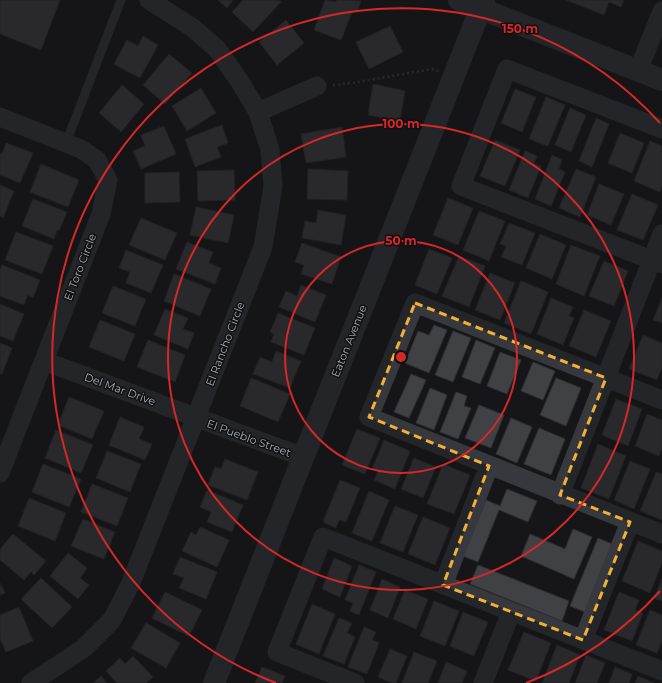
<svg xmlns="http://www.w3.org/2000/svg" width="662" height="683" font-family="Montserrat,sans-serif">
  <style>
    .building { fill: #404145; stroke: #303034 }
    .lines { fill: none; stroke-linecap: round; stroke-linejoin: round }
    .path { stroke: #3d3f44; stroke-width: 2.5; stroke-dasharray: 2 3; stroke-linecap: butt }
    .service { stroke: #37383d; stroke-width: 9 }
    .minor { stroke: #37383d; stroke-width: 19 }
    .tertiary { stroke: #37383d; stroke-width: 22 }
    .marked { fill: none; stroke: #f2b134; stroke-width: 3; stroke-dasharray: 8 5; stroke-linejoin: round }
    .ring { fill: none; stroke: #d62828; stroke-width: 2 }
    .labels { text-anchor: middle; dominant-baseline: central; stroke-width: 3; stroke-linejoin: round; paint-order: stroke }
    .street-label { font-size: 11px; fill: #a8adb8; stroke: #111113 }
    .centre { fill: #d62828; stroke: #111113; stroke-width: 2 }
    .ring-label { font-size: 12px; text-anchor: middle; font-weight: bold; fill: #d62828; stroke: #111113; stroke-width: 3; stroke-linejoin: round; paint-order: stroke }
  </style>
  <rect width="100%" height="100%" fill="#161618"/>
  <g class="building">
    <polygon points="0,0 60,0 41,50 0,34"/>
    <polygon points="218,0 233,0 227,8"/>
    <polygon points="243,0 279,0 281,2 253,32 232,12"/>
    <polygon points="325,0 336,2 337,0 361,1 357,12 353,10 341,40 314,30"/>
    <polygon points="566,0 624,0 621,7 609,2 604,15"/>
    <polygon points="286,20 304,43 277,65 259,42"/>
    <polygon points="390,26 403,52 369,69 356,42"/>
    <polygon points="143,36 158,45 140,78 114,64 127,40 138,46"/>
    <polygon points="169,54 192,73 165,104 143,85"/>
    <polygon points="373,84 405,91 400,121 368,115"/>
    <polygon points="122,85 144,104 121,132 99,113"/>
    <polygon points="201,88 216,113 187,131 172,106"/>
    <polygon points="515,89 536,97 522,132 501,123"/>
    <polygon points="546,97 565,105 548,146 529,139"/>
    <polygon points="570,108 586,115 571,152 555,145"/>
    <polygon points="596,118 609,124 592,167 579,161"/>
    <polygon points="222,125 228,143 217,147 221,157 195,167 185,139"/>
    <polygon points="164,126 176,154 141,169 133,151 145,146 141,135"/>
    <polygon points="342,127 346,157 306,163 301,134"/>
    <polygon points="620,133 644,143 632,173 608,163"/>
    <polygon points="495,140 520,150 505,186 480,176"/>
    <polygon points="650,141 662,146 662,187 660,192 634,181"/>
    <polygon points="6,143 33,153 20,183 0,175 0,153 2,154"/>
    <polygon points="525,151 537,156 534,164 541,166 528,198 509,190"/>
    <polygon points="552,155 562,160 559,169 565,172 551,206 535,199"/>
    <polygon points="41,164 79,180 68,207 30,192"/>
    <polygon points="308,169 348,171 347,200 307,199"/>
    <polygon points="576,169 596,177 580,217 559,208"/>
    <polygon points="234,170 235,200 198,201 197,171"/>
    <polygon points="179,172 180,202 145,203 145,173"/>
    <polygon points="599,184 624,194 611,225 587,215"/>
    <polygon points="0,185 14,191 3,218 0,216"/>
    <polygon points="632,194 658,205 643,240 617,230"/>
    <polygon points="448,198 473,208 458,245 433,235"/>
    <polygon points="33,199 67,212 59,231 57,230 54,239 22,226"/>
    <polygon points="196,207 234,215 228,243 190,235"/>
    <polygon points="318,210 346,215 341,245 302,238 305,221 316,223"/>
    <polygon points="479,211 505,221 489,261 463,250"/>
    <polygon points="141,218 177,233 165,260 129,245"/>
    <polygon points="509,223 535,233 522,265 501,257 506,246 500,244"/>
    <polygon points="16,232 53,246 42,274 5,260"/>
    <polygon points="540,234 566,245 552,279 526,268"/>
    <polygon points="187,242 213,252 209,263 221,268 215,284 176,269"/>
    <polygon points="302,243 341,257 332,284 301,274 304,265 295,262"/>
    <polygon points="571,245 600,256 584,296 556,284"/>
    <polygon points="429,249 452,258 437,294 415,285"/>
    <polygon points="126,250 163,265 151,293 126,283 130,272 119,268"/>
    <polygon points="459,256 485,266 469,307 442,296"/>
    <polygon points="604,261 628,271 614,306 589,296"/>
    <polygon points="2,265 40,280 33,298 28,295 24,305 0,296 0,270"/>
    <polygon points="490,273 515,283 500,320 475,310"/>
    <polygon points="174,274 211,289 200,316 164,301"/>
    <polygon points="521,281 548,292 531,334 504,323"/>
    <polygon points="301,285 326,295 315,322 279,307 286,291 297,296"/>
    <polygon points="113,286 146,299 135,326 102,313"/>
    <polygon points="551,298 573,307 569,316 574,318 563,345 537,334"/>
    <polygon points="662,298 662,323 653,320"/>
    <polygon points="0,304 24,314 13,341 0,336"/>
    <polygon points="165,309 188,318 183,329 194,333 188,349 154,335"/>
    <polygon points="584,310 611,321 596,357 569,346"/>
    <polygon points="278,313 315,328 304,355 271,342 274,334 270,332"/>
    <polygon points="100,320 135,334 124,361 89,347"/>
    <polygon points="434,325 447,330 429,373 405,363 418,331 429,335"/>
    <polygon points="453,331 471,338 453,382 435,375"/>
    <polygon points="643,335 662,343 662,367 657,380 629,369"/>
    <polygon points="148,340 185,355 175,382 137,367"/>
    <polygon points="476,340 495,348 480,384 462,377"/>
    <polygon points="0,343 12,348 2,374 0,374"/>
    <polygon points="276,351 301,361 290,388 253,374 260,357 272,362"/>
    <polygon points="500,352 521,360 507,394 487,386"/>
    <polygon points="533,362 555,371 543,400 521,391"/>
    <polygon points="411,374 426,380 409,418 394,412"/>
    <polygon points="251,378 290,394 278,422 240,406"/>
    <polygon points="556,378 581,388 566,426 540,415"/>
    <polygon points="430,388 447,395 434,430 416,423"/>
    <polygon points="456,392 467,396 464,406 471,408 458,439 440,432"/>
    <polygon points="69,397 104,411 92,439 58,425"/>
    <polygon points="616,399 642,409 628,446 602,435"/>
    <polygon points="479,405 504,415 491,448 465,438"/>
    <polygon points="647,414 662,420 662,448 659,456 635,446"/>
    <polygon points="120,417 144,427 139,439 152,444 145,460 109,445"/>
    <polygon points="511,418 532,427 517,463 496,454"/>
    <polygon points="539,428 565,439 551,475 524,464"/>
    <polygon points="357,429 380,438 365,474 342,465"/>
    <polygon points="56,430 93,445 81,473 45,458"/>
    <polygon points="384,440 410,451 395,489 374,480 378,471 372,469"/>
    <polygon points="598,444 626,456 609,499 581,488"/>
    <polygon points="107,451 141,464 130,492 96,478"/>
    <polygon points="414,458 436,467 423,498 401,489"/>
    <polygon points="225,459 258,472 247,500 208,485 215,467 221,469"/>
    <polygon points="630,461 650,469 634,509 614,500"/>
    <polygon points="43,464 81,479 69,507 32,492"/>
    <polygon points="443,464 470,475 454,514 427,504"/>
    <polygon points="656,472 662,474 662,520 640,511"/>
    <polygon points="340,480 360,488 346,522 339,520 336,528 323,522"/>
    <polygon points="92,484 128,498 117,526 81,512"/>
    <polygon points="507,489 537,501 528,522 499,510 478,562 463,556 486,500 500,506"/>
    <polygon points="207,490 243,505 232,532 207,522 211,512 200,507"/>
    <polygon points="369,491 389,500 372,541 352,533"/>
    <polygon points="29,498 66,513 55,541 18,526"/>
    <polygon points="395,506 418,515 403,552 380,543"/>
    <polygon points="423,517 450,528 435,565 408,554"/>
    <polygon points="83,519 115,532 104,559 71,546"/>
    <polygon points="200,527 229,540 217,567 182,551 191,532 196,535"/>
    <polygon points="573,529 592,537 574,579 521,556 530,534 565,549"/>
    <polygon points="13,534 46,561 34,575 31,572 24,580 0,560 0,549"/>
    <polygon points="598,538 612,544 585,612 570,606"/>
    <polygon points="638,541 662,551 662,563 650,593 622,581"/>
    <polygon points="68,553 87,568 80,578 89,585 78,599 50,576"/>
    <polygon points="180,557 217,572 206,599 179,588 184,578 173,574"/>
    <polygon points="334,558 352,566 340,597 322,589"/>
    <polygon points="359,565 376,572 359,615 350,611 353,603 345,600"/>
    <polygon points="478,565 569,601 562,621 470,584"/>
    <polygon points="41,578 72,607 52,628 21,599"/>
    <polygon points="382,579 400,587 388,618 370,610"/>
    <polygon points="662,579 662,601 654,598"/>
    <polygon points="0,583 5,593 0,595"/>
    <polygon points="405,590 428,599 416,629 393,619"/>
    <polygon points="165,592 202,610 189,636 152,618"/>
    <polygon points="619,592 639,600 635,610 643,613 632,641 604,630"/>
    <polygon points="434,601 459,611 445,646 420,636"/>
    <polygon points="312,604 335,614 319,654 296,644"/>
    <polygon points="19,607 33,641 6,652 0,638 0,615"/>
    <polygon points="650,610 662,615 662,641 657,653 636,645"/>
    <polygon points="463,612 488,622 474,656 450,646"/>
    <polygon points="339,618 352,623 347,633 355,637 344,664 323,656"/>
    <polygon points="146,623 180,643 166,668 131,648"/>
    <polygon points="364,627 376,632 372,640 379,643 367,674 348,667"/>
    <polygon points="524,632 551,643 536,681 508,670"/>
    <polygon points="557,645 580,655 569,683 542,683"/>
    <polygon points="390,649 407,656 396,683 392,683 378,677"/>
    <polygon points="414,652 437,661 428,683 402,683"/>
    <polygon points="586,655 605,663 597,683 575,683"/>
    <polygon points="133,656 153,677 146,683 117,683 106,671 120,658 125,664"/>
    <polygon points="446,662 467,671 462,683 438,683"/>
    <polygon points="262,667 285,676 282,683 255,683"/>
    <polygon points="615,667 632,674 629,683 609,683"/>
    <polygon points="101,676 107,683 93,683"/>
    <polygon points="638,676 654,683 635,683"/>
  </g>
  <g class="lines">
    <polyline class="path" points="333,85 352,83 432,69 438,71"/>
    <polyline class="service" points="66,143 121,0"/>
    <g class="minor">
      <polyline points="638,71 662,11"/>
      <polyline points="258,112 317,86"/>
      <polyline points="0,117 81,149 97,160 108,180 101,214 0,473"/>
      <polyline points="662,129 507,69 461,186 662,264"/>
      <polyline points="44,361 303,457"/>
      <polyline points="662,400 415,303 369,417 662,534"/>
      <polyline points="560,495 662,234"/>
      <polyline points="443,585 489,466"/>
      <polyline points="583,640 630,522"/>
      <polyline points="31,683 84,648 112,620 130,585 263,247 273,186 270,150 258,112 240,82 217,49 193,28 149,0"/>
      <polyline points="355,683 277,652 323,537 662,671"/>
      <polyline points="483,683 511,612"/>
    </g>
    <g class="tertiary">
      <polyline points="459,0 662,80"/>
      <polyline points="214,683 484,0"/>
    </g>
  </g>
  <path d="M0 0H662V683H0ZM415,303L606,378L560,495L630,522L583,640L443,585L489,466L369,417Z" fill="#161618" fill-opacity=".55" fill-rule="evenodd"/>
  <path class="marked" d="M415,303L606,378L560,495L630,522L583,640L443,585L489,466L369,417Z"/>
  <g class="ring">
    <circle cx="401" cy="357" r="116"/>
    <circle cx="401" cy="357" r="233"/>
    <path d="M660 591A349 349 0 0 1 526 683M276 683A349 349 0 1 1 660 123"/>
  </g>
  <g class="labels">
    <g class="street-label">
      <text transform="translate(80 267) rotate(-69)">El Toro Circle</text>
      <text transform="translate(349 341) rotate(-68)">Eaton Avenue</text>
      <text transform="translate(225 344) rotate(-69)">El Rancho Circle</text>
      <text transform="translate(120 389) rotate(20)">Del Mar Drive</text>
      <text transform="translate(249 438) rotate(20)">El Pueblo Street</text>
    </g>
  </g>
  <circle cx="401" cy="357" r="6" class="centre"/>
  <g class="ring-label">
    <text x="520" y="33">150 m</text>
    <text x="401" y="128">100 m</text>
    <text x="401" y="245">50 m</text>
  </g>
</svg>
